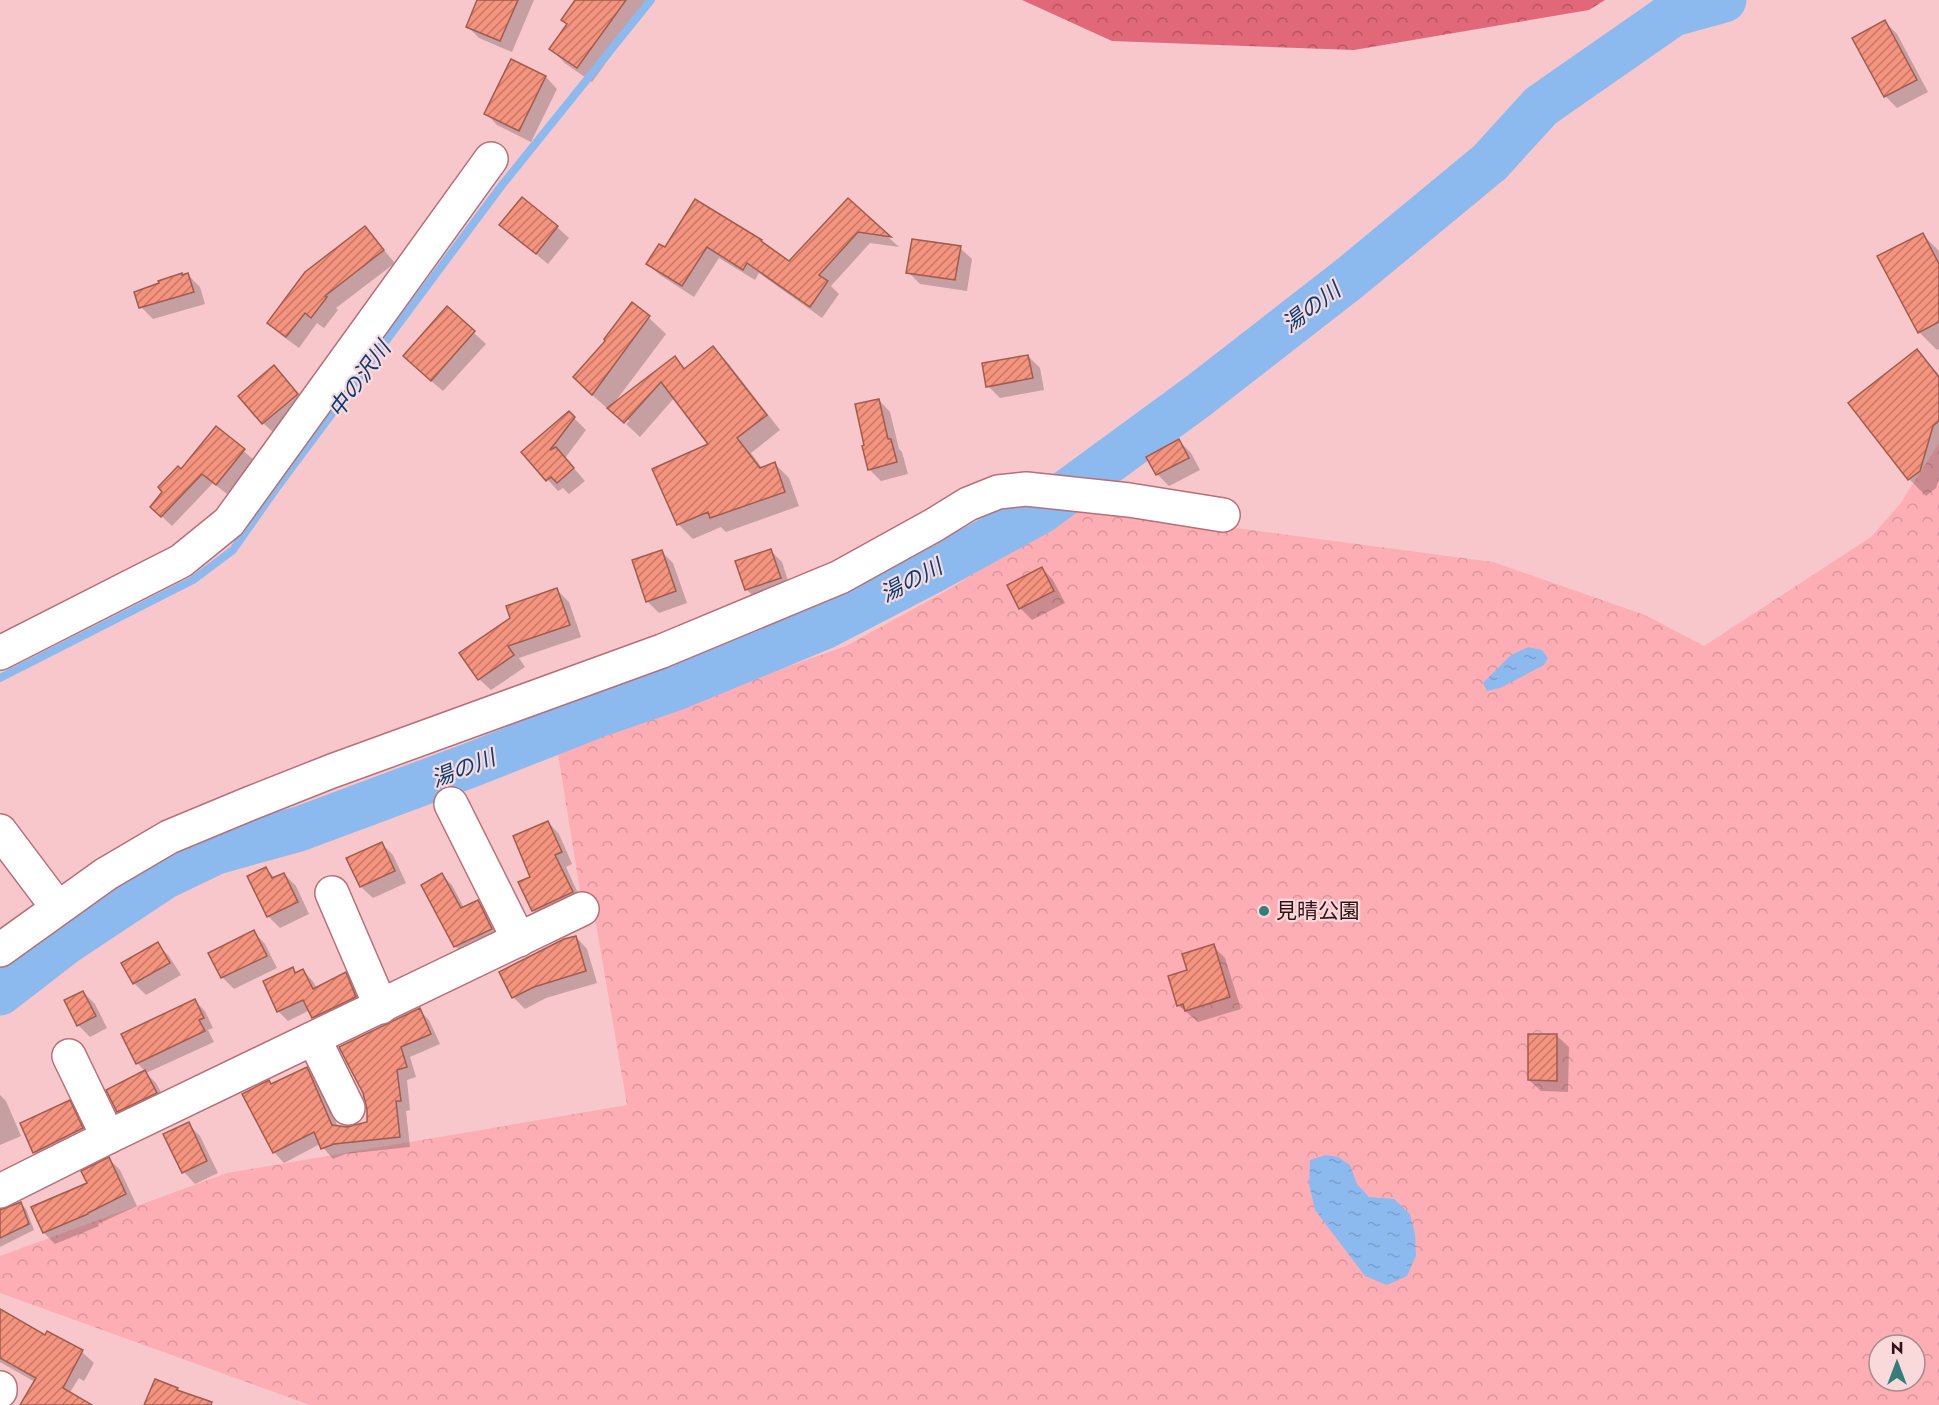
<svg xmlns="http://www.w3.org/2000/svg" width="1939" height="1405" font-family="Jost,'Noto Sans JP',sans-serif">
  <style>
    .forest { fill: url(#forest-crowns) }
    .park { fill: url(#park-crowns); fill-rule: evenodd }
    .water { fill: url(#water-ripples) }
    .shadow { fill: #0003 }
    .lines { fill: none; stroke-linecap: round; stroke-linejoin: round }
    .stream { stroke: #8cbaef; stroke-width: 8 }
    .river { stroke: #8cbaef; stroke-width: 45 }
    .building { fill: url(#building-hatch); stroke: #a05c4d; stroke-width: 1.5 }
    .minor-casing { stroke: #b86f77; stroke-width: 36 }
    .minor { stroke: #fff; stroke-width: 33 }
    .poi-dot { fill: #347d7b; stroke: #fad9db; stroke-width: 2 }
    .labels { text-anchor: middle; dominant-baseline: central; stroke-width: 4.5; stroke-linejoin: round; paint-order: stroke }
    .poi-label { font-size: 21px; fill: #301317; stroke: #fad9db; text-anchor: start }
    .water-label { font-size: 22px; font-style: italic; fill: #043e76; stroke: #fad9db }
  </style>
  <defs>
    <pattern id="forest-crowns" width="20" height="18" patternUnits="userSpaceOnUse" patternTransform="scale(1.5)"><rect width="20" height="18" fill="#e16879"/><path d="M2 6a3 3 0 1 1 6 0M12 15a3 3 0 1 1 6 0" fill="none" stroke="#b75462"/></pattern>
    <pattern id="park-crowns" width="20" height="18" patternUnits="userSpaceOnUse" patternTransform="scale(1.5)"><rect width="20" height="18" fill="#fdaeb5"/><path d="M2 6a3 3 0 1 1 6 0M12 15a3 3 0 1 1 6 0" fill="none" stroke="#d9959b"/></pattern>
    <pattern id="water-ripples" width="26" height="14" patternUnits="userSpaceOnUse" patternTransform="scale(1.5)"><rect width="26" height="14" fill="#8cbaef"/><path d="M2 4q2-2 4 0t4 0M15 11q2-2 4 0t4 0" fill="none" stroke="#799fcc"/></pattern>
    <pattern id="building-hatch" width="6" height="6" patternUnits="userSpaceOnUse" patternTransform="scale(1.5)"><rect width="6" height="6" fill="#f4937e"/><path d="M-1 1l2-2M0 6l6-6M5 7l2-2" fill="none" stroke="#c67766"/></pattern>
  </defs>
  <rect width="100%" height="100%" fill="#f8c7cb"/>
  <polygon class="forest" points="1022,0 1605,0 1589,10 1354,50 1112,41"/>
  <path class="park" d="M1939,443V1405H310L0,1293V1256L227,1173L627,1105L596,924L581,897L557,748L846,646L955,586L1069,506L1493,562L1645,615L1704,646L1871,537L1900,504ZM1879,1345H1915V1381H1879Z"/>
  <g class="water">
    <polygon points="1528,647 1542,650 1548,658 1544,665 1500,688 1487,691 1483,683 1511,655"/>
    <polygon points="1326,1155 1338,1157 1350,1165 1357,1184 1369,1197 1394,1199 1410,1214 1415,1234 1416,1256 1407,1276 1387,1285 1365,1276 1315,1210 1309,1184 1310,1160"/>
  </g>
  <g class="shadow">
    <polygon points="479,0 534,0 512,52 479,38 467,26"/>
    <polygon points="577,0 646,0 649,3 592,82 566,64 551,49 568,25 562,20"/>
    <polygon points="1885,22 1897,34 1928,92 1897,108 1885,96"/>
    <polygon points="511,61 546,77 557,89 531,142 497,125 486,113"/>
    <polygon points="848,200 899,247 870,243 831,286 839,294 822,318 759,273 755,280 719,258 694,297 660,275 648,264 665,250 761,241 789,263"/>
    <polygon points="501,225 557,227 569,238 548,264"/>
    <polygon points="365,228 395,263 336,308 338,310 324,328 317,323 299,348 281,335 269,323"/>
    <polygon points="1922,234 1939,251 1939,349 1937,350 1919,332"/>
    <polygon points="960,248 972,259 967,291 920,284 908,272"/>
    <polygon points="188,275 200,287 205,304 153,319 141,307"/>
    <polygon points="632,304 649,318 666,334 612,406 675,358 686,369 713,348 728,363 780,430 751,453 762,468 775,464 789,478 799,506 726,532 721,527 693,539 678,524 710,444 675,397 640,437 626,424 630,420 626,420 609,410 591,394 607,341"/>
    <polygon points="447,308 486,344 443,391 416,368"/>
    <polygon points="1917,351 1939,375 1939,478 1936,488 1926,496 1909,479 1850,403"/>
    <polygon points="1028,356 1040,368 1044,390 1000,398 988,386"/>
    <polygon points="274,367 309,406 275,434 263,423"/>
    <polygon points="879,400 890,412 899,449 902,452 908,474 881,481 869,469"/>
    <polygon points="569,413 586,430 565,458 585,481 569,494 563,488 558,491 523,452"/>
    <polygon points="216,428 254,460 227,494 213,483 172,526 152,507"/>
    <polygon points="1179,441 1191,453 1200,470 1169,486 1157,474"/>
    <polygon points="661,551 673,563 687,603 659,613 647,601"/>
    <polygon points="771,551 782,562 791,590 758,601 746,589"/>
    <polygon points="1042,568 1053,580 1065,603 1032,620 1020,608"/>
    <polygon points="557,590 569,602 581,637 519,658 525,667 491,690 479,679"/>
    <polygon points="548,822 559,834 572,864 566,867 583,904 544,921 532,910 532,878"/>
    <polygon points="381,843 393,855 406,883 373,898 361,887 348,859"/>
    <polygon points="266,869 275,878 284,874 296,886 309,914 280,928 268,916"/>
    <polygon points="442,875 452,885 464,908 478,902 488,912 501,939 465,956 455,946"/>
    <polygon points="254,932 265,944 277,968 234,989 222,977"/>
    <polygon points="576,937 587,949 597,983 546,998 525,1009 513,997"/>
    <polygon points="157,944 169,956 181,975 146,995 134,983"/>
    <polygon points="1213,946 1225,958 1241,1009 1198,1022 1178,1005 1189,971"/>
    <polygon points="293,969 297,973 303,971 312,980 317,988 345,974 355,983 364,1006 323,1026 314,1017 310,1010 288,1021 278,1011"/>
    <polygon points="83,992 95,1004 107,1028 90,1037 78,1025"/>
    <polygon points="195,1001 205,1011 213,1028 208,1030 214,1042 146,1073 156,1083 168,1105 130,1123 118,1111 145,1071 137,1063"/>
    <polygon points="419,1010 429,1020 440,1044 410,1057 416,1077 407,1080 410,1110 406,1111 410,1147 345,1154 333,1159 320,1144 284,1163 274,1152 271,1085 306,1069 317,1079 338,1127 347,1128 368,1123 368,1108"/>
    <polygon points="1557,1036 1569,1047 1568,1092 1541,1091 1529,1080"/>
    <polygon points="0,1095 6,1101 21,1136 0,1145"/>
    <polygon points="69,1102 80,1113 93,1140 46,1163 35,1152 22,1124"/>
    <polygon points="188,1124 200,1136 218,1173 195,1184 184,1172"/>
    <polygon points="109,1159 120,1170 137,1206 98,1224 99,1226 55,1244 44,1233"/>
    <polygon points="20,1203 26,1209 34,1230 0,1247 0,1211"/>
    <polygon points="0,1314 46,1337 82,1352 94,1363 84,1381 79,1378 62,1405 22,1405 35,1382 0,1362"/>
  </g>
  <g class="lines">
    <polyline class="stream" points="0,678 193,580 233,550 278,486 502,185 651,0"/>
    <polyline class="river" points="0,993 66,942 164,877 216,852 299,829 471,765 595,716 676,688 824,627 930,572 1041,511 1198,396 1351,277 1490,162 1541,106 1673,14 1724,0"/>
  </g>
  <g class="building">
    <polygon points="477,0 518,0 500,41 466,27"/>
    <polygon points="575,0 626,0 577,68 549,49 567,24 561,20"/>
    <polygon points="1885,20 1917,80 1884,97 1852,38"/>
    <polygon points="511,59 546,76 519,131 484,114"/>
    <polygon points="522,197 558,226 536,254 499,225"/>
    <polygon points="848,198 891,237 858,232 819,275 828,281 810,307 747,263 743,270 707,247 682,286 646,264 659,244 665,247 695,199 762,240 761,241 789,261"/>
    <polygon points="365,226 384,250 325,296 327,297 311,318 305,313 286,337 267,323 305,272"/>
    <polygon points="1923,233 1939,264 1939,322 1918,333 1877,256"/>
    <polygon points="912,239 961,246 955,280 906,273"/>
    <polygon points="182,273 182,275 188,273 194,292 139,308 134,292 159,283 158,281"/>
    <polygon points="632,302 650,316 592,395 573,377 605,341 604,339"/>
    <polygon points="447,306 475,331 431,381 403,356"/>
    <polygon points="713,346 767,415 737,438 760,468 775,462 785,492 710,518 708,512 677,525 652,469 708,444 661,382 624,423 607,408 675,356 684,369"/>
    <polygon points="1917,349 1939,377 1939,421 1933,426 1920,471 1908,480 1848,403"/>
    <polygon points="1028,355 1033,378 986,387 982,363"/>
    <polygon points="274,365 298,394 262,424 238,396"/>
    <polygon points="879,399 888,439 891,439 897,462 868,470 862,446 864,445 855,404"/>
    <polygon points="569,411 575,417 550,450 556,447 574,468 557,483 551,477 546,481 521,452"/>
    <polygon points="216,426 245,449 216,485 202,474 161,517 150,507 162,492 158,487 178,466 181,469"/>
    <polygon points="1179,439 1189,458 1156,475 1146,457"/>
    <polygon points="771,549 781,578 745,590 735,561"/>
    <polygon points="662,550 676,591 646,602 632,560"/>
    <polygon points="1042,567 1054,591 1019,609 1007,585"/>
    <polygon points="557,588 570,625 508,646 514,655 478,680 459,653 510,618 506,606"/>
    <polygon points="548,821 562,852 555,855 573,892 532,911 518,882 530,877 513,836"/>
    <polygon points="382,842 395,871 360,887 346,858"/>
    <polygon points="266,867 272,878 284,873 298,902 267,917 247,876"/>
    <polygon points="442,873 461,908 478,900 492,929 454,947 421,885"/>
    <polygon points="254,930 267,956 221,978 208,953"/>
    <polygon points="576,936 586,971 534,987 512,998 499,972 564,939"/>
    <polygon points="158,942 170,963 133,984 121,963"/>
    <polygon points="1214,944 1230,997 1185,1011 1183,1004 1177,1006 1168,976 1187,970 1182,954"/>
    <polygon points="293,967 295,973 303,969 313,989 346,972 356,997 312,1018 303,1000 277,1012 263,981"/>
    <polygon points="83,991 96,1016 77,1026 64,1000"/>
    <polygon points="195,999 204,1018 199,1020 205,1031 136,1064 121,1034"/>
    <polygon points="420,1008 431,1034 401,1047 407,1067 397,1070 401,1101 396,1101 400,1137 334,1144 321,1149 314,1132 273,1153 242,1094 269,1080 271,1084 307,1067 332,1125 347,1127 367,1122 367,1109 363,1093 339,1047"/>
    <polygon points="1528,1034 1557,1034 1557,1081 1528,1080"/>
    <polygon points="145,1070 157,1093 117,1112 106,1090"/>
    <polygon points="70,1100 83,1128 33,1153 20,1123"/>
    <polygon points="189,1122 207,1161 182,1173 163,1134"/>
    <polygon points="109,1157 126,1194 88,1213 88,1214 43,1233 31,1207 87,1183 81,1171"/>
    <polygon points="21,1202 29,1224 0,1238 0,1210"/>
    <polygon points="0,1309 45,1335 47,1331 83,1350 63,1388 92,1405 20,1405 36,1378 0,1358"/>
    <polygon points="155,1379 178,1388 177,1390 212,1402 211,1405 144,1405"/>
  </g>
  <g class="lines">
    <g class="minor-casing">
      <g id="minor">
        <polyline points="0,653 181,561 229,522 491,159"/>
        <polyline points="451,804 519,940"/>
        <polyline points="0,831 58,908"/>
        <polyline points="332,893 381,1007"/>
        <polyline points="0,950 106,874 169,837 251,803 332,771 662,651 840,577 934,525 968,504 998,492 1026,489 1129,500 1223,515"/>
        <polyline points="314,1039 348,1108"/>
        <polyline points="69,1056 108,1137"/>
        <polyline points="0,1191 108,1137 582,909"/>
        <polyline points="0,1388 0,1391"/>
      </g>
    </g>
    <use href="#minor" class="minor"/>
  </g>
  <circle class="poi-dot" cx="1264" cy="911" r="6"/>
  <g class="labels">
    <g class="poi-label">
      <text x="1276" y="911">見晴公園</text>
    </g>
    <g class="water-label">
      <text transform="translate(1311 307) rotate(-37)">湯の川</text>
      <text transform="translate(359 379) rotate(-54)">中の沢川</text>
      <text transform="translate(911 580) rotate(-28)">湯の川</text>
      <text transform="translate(463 768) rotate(-21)">湯の川</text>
    </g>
  </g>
  <g transform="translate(1897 1363)"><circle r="28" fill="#fad9db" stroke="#a98a8d" stroke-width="1.5"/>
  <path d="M0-4.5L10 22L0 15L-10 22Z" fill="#347d7b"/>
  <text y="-9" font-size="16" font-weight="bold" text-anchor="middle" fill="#301317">N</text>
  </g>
</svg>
